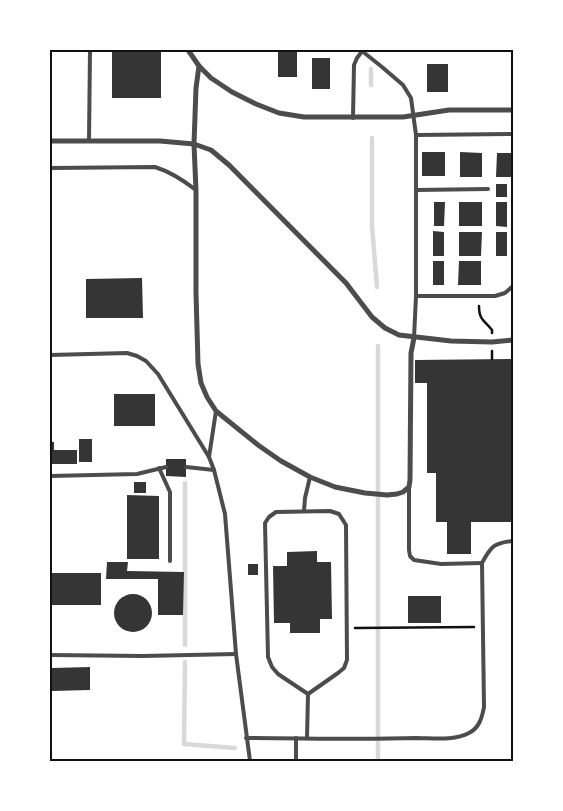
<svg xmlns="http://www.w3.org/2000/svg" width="563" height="811" font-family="'Titillium Web',sans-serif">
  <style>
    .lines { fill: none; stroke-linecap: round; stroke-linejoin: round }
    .stream { stroke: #d9d9d9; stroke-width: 4.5 }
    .building { fill: #353535 }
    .path { stroke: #111; stroke-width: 2.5 }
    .service { stroke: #4c4c4c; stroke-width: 4 }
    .minor { stroke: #4c4c4c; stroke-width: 5 }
    .neatline { fill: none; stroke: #111; stroke-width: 2 }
  </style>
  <rect width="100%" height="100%" fill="#fff"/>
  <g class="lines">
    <g class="stream">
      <polyline points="371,85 371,69"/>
      <polyline points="372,138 372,226 377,287"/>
      <polyline points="378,346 378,761"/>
      <polyline points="185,483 185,645"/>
      <polyline points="185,662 184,744 235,748"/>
    </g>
  </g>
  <g class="building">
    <rect x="112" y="50" width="49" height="48"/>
    <rect x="278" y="50" width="19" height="27"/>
    <rect x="312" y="58" width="18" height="31"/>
    <rect x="427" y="64" width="21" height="28"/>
    <rect x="422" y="152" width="23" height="24"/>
    <polygon points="460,152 482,153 482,177 460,177"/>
    <polygon points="497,153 513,153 513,177 496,177"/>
    <rect x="496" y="184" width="11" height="13"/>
    <polygon points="434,202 445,202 444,226 434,226"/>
    <rect x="459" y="202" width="23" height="24"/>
    <polygon points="496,202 507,202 507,227 496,226"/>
    <polygon points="433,231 444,232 444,256 433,256"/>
    <polygon points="459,232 482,232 481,256 459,256"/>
    <rect x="496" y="232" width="11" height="24"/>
    <rect x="433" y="261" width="11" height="24"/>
    <polygon points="459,261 481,261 481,285 458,285"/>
    <polygon points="142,278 143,318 86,318 86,279"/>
    <polygon points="513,359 513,522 471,522 471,554 447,554 447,522 436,522 436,473 427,473 427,383 415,383 415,360"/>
    <rect x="114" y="394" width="41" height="32"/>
    <rect x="79" y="439" width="13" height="23"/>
    <polygon points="50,442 54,442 54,450 77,450 77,464 50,464"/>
    <polygon points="166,459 186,459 186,477 166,476"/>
    <rect x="134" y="482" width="12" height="11"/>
    <polygon points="127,495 159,496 159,559 127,559"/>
    <polygon points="317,551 317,562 331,562 332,619 320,619 320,633 290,633 290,623 274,623 273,566 287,566 287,552"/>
    <polygon points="107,562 128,562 127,571 184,572 183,615 158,615 158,579 106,579"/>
    <rect x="248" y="564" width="10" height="11"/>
    <rect x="50" y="573" width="51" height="32"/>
    <circle cx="133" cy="613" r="19"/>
    <rect x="408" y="596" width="33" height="27"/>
    <polygon points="90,667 90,690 52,691 52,668"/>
  </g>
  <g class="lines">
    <g class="path">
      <path d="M479,306C479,320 484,320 492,330V333"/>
      <polyline points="492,359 492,351"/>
      <polyline points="355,628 474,627"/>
    </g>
    <g class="service">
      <polyline points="362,51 382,67 403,85 411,98 416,135 416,296 414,338"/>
      <polyline points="353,118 354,65 357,58 363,50"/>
      <polyline points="416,135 513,134"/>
      <polyline points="89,141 90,50"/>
      <path d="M50,168L155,167C171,172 183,180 196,190"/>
      <polyline points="416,190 488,189"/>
      <polyline points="416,296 495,296 505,293 513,286"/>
      <polyline points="50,355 127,353 137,356 146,361 158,374 209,457 214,470 225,514 236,654 250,761"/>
      <polyline points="209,457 216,411"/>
      <polyline points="186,467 214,470"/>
      <polyline points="159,468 170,492 170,561"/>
      <polyline points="50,476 137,474 166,467"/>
      <polyline points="409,487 409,550 410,556 414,560 441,564 482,563"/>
      <polyline points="304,511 305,498 310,477"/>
      <polygon points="330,511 339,514 346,525 347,660 344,668 338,673 308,694 278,674 272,667 268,657 265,523 269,517 276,512"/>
      <polyline points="50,655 143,656 236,654"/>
      <path d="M246,738C303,738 359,740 416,738C433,738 454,741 469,733C479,728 482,718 484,707L482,563C491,546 494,543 513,541"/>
      <polyline points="307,738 308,694"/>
      <polyline points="296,761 296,738"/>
    </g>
    <g class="minor">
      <polyline points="188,50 199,66 211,78 232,92 256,104 279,113 304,117 403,117 449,110 513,110"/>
      <polyline points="199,66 196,88 194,144 196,191 196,293 198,364 201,383 207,397 216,411 258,445 281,461 310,477 335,487 365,493 387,495 397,494 403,492 409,487 410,480 411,353 414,338"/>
      <polyline points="50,141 160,141 194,144 211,150 229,165 346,283 372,317 385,328 399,335 451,341 492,342 513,340"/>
    </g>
  </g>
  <rect width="563" height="811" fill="none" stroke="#ffffff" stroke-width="102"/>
  <rect x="51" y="51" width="461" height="709" class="neatline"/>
</svg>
